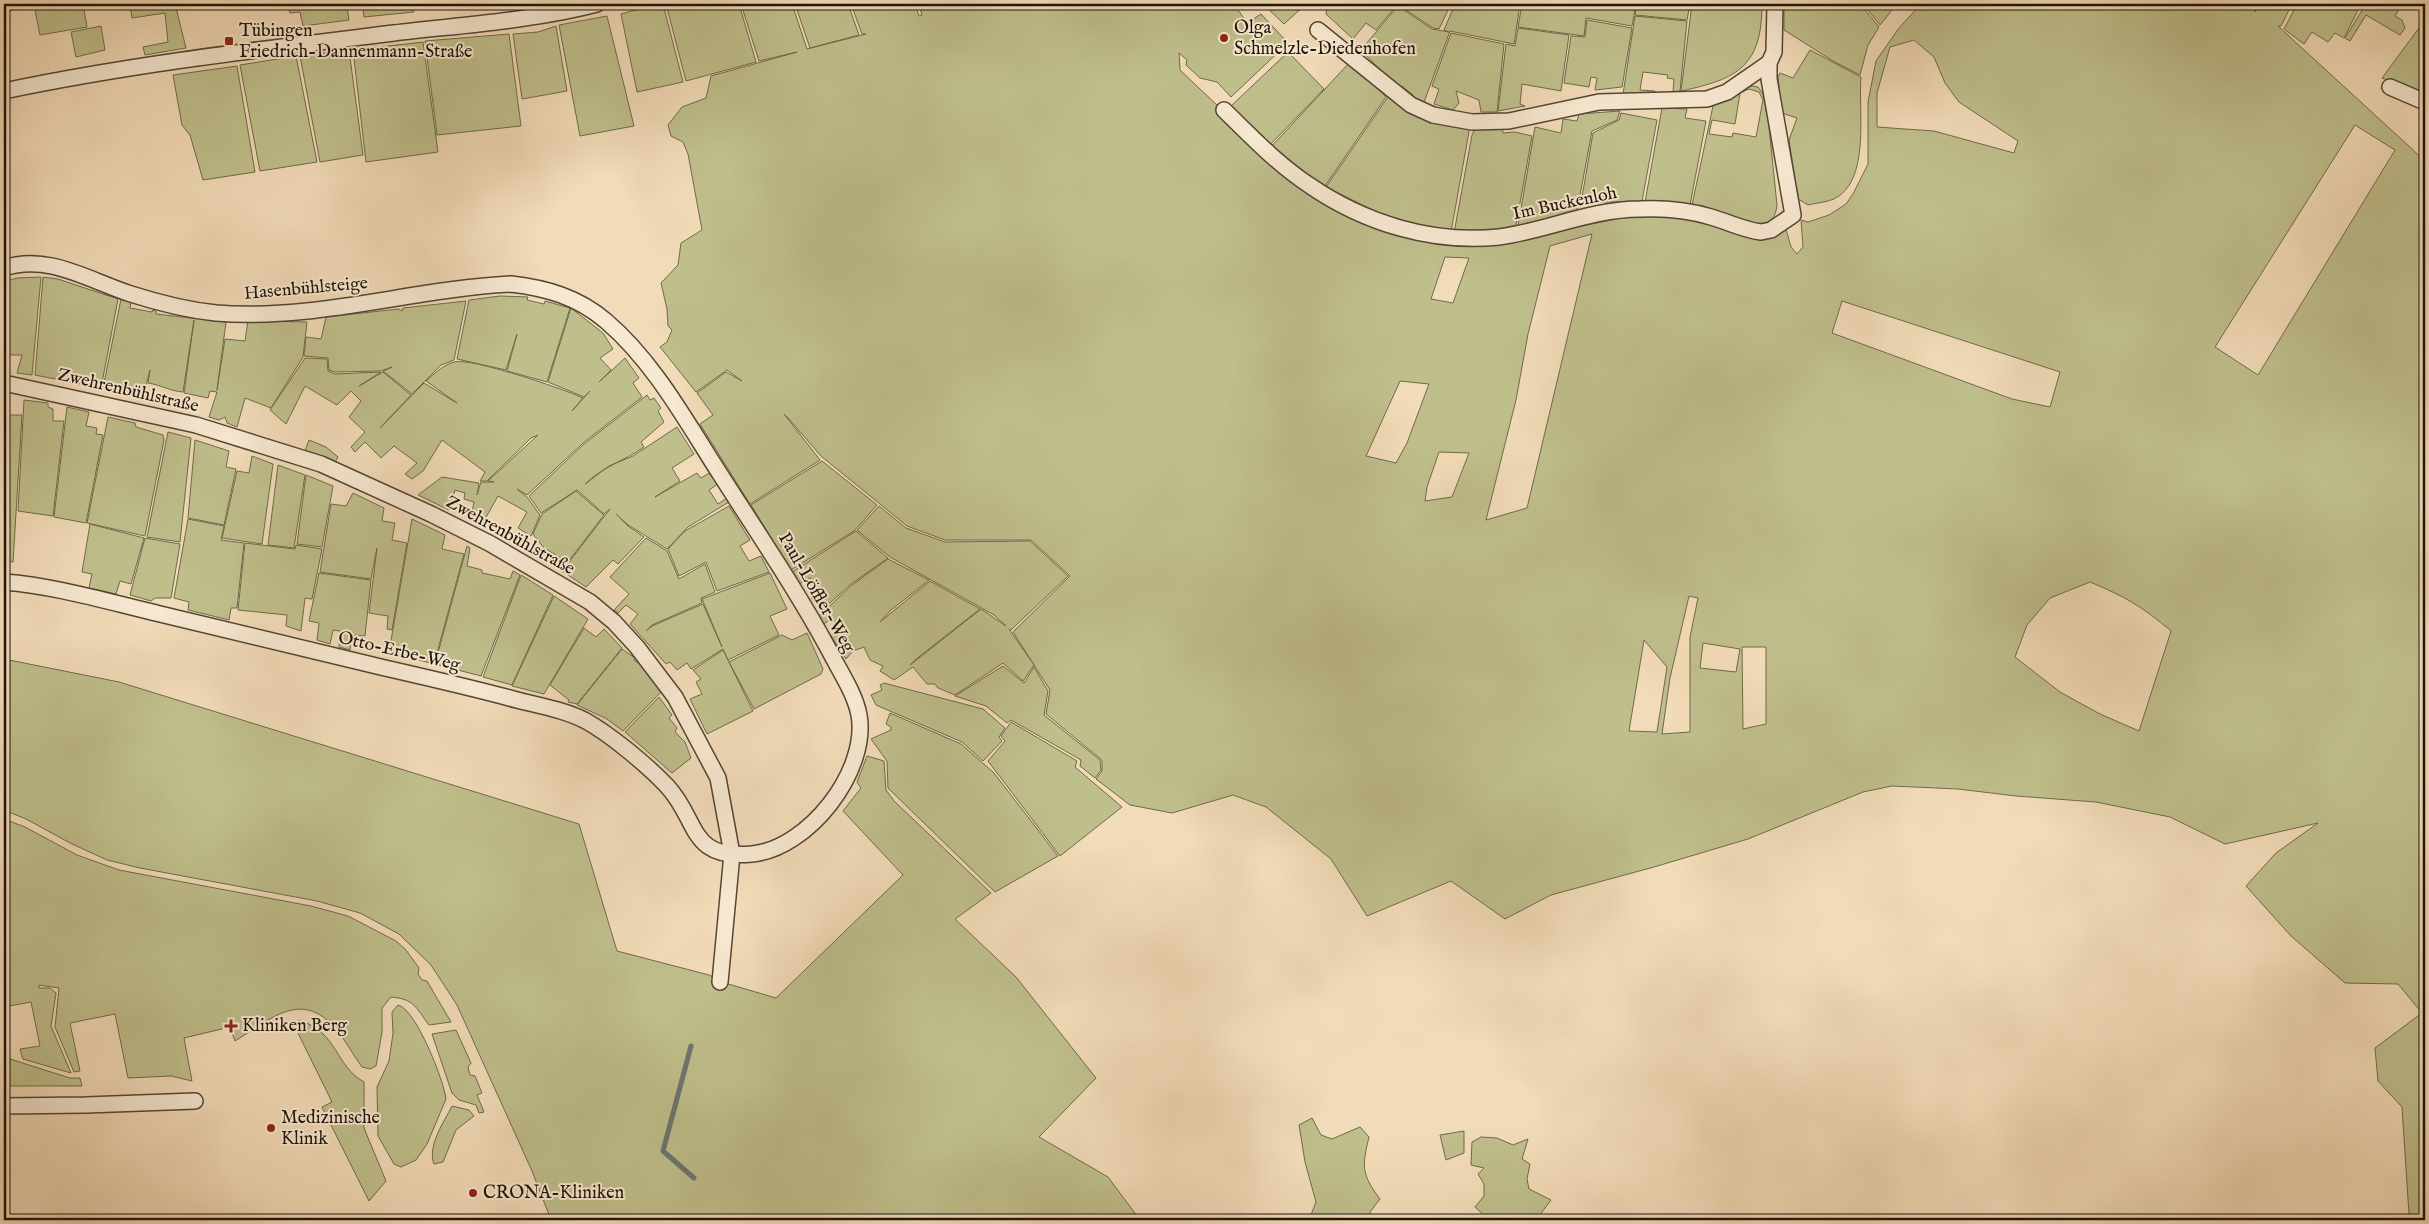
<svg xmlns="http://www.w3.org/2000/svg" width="2429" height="1224" font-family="'IM FELL English',serif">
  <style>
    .green { fill: #bfbf8c; stroke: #6e6a4a; fill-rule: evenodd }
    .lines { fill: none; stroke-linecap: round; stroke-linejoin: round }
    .stream { stroke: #6c7672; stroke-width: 5 }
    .street-casing { stroke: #534634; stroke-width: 18 }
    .street { stroke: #f7e8d1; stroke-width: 15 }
    .poi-dot { fill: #8f2418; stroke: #f7e8d1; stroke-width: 2 }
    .labels { text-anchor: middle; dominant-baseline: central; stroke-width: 4; stroke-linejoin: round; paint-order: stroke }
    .poi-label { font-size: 18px; fill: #1e1408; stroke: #f7e8d1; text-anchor: start }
    .street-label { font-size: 18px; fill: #1e1408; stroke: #f7e8d1 }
  </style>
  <rect width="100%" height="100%" fill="#f2dbb8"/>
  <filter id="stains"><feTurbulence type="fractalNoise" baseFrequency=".004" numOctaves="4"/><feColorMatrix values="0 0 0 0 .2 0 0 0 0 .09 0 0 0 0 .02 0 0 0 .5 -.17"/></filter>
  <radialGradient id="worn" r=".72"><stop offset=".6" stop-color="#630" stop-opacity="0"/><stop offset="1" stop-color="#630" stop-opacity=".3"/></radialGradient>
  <g class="green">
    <polygon points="4,4 83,4 87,27 40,35 34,5 4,12"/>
    <polygon points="130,4 175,4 186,48 145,55 143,47 168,42 165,13 132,18"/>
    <polygon points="288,4 360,4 347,7 349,20 303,26 300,12 290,13"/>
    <polygon points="362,4 412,4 414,12 364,17"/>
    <polygon points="657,4 663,4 683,82 637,92 621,14"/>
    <polygon points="666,4 739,4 756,62 686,81"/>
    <path d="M741,4H792L807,49L866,34H862L851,4H915L919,16L922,15L919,4H1234L1247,23L1261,14L1288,43L1231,97L1217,82L1200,78L1186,65L1187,60L1179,53L1180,70L1219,107L1363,220L1497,243L1651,212L1681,214L1745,236H1763L1785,226L1791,247L1797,254L1803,247L1801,220L1808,222L1829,215L1846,204L1853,194L1868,164V102L1876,61L1899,28L1921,4H2256L2255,12L2258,4H2292L2281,26H2278L2425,161V1220H2413L2409,1214L2402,1107L2378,1081L2375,1048L2422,1013L2398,984L2345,983L2291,936L2246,886L2276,853L2318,823L2225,844L2170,817L2096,802L2016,796L1958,789L1892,786L1863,792L1748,839L1654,867L1551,895L1505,919L1451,881L1367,916L1331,859L1266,807L1233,795L1172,813L1130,805L1096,779L1102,771V760L1046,714L1050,690L1013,632L1070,576L1031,540H945L907,526L821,456L789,419L784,414L820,460L750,504L700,424L713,415L697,393L726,372L742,381L727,370L696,392L660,347L667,342L672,330L668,326L667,309L661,283L678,265L681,243L702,230L688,154L683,142L671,136L668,125L682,107L706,98L711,76L797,52L759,61ZM1914,40L1934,57L1945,83L1959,102L2018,141L2014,153L1934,131L1877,127V93L1890,47ZM2355,125L2395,150L2258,375L2215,347ZM1592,234L1527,508L1486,520L1516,400L1528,334L1550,246ZM1445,257L1469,258L1453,303L1431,299ZM1842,301L2060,372L2050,407L2012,399L1832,333ZM1400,381L1429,384L1407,443L1396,463L1366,456ZM1439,452L1469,453L1452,497L1425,501L1427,487ZM2090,582C2124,596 2143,607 2171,631L2139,731L2100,714L2060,692L2015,657L2027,625L2050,598ZM1689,596L1698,598L1690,637V732L1662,734L1670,678ZM1644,640L1667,667L1657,732L1629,731ZM1703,643L1740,649L1736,672L1700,668ZM1742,647H1766V724L1743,729Z"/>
    <polygon points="795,4 848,4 859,35 810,48"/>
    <polygon points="1263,4 1306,4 1284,24"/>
    <polygon points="1327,4 1395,4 1397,5 1376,30 1366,23 1353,39 1326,14"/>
    <polygon points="1397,4 1451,4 1439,29 1433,28"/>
    <polygon points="1455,4 1520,4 1514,44 1450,31 1423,105 1411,99 1413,95 1402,86 1399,89 1361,50 1398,6 1432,29 1449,32 1444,30"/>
    <polygon points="1522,4 1636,4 1632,26 1586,18 1584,36 1518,27"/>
    <polygon points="1637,4 1690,4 1687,20 1635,15"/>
    <path d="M1692,4H1762C1762,66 1738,79 1681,91Z"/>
    <polygon points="1784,4 1860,4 1879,27 1868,45 1860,75 1833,61 1784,30"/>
    <polygon points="1863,4 1897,4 1880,25"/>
    <polygon points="2297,4 2361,4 2344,38 2335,33 2328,42 2312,32 2304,44 2284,29"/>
    <polygon points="2366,4 2402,4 2395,16 2402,20 2405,28 2400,35 2366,15 2350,41 2345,38"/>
    <polygon points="607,16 634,126 580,136 559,25"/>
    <polygon points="1635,16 1687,21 1680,91 1673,92 1674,79 1667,78 1668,75 1643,72 1640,90 1655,91 1655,93 1623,94"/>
    <polygon points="1587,20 1632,28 1622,87 1595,90 1597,78 1591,77 1589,87 1564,83 1571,36 1585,37"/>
    <polygon points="2422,24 2425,26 2425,94 2382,78"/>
    <polygon points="101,26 105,50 76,57 71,32"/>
    <polygon points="556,26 567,91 522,99 513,34 538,32"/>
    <polygon points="1518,28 1569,35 1561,91 1522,84 1520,104 1525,106 1498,111 1506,44 1515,46"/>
    <polygon points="1451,33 1504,44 1497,112 1481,112 1479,100 1456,91 1459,103 1453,110 1434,104 1439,89 1432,86"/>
    <polygon points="509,34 521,126 437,135 425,41"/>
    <polygon points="423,42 438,152 366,162 353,50"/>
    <polygon points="349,50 363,155 320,162 300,56"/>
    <path d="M1810,50L1861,77C1858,110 1871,181 1834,199C1827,202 1816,203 1808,205L1798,199L1789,140L1797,118L1782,113L1778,77L1780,73L1793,78Z"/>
    <polygon points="1288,52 1324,89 1271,144 1231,106"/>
    <polygon points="296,56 317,162 260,171 240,65"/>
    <polygon points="1350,62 1386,97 1325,186 1303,172 1272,146"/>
    <polygon points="237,66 255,172 203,180 190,135 182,125 173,75"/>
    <path d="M1753,86L1758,87L1766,98L1777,205C1776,213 1774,221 1765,223C1745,226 1711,211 1692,205L1713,106L1747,87ZM1749,89L1759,92L1763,100L1756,137L1733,133L1732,137L1709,134L1712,120L1735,124L1740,93Z"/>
    <path d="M1388,97C1416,119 1434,126 1470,126L1451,232L1397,222L1326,187Z"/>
    <polygon points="1662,108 1687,109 1685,118 1706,121 1690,205 1645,202"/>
    <polygon points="1620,111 1617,120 1592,131 1577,211 1518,226 1535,127 1561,133 1563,119 1577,121 1579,114"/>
    <polygon points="1621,113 1657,120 1642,201 1581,203 1593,133 1619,120"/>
    <polygon points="1502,127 1503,133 1515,132 1532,136 1516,225 1493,230 1454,233 1472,135 1475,129"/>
    <polygon points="41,277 32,375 17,373 22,355 4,355 4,282 17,278"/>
    <polygon points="43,277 58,279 118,299 101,388 35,375"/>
    <polygon points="500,296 528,297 527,300 544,304 545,301 570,308 547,382 507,371 517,334 506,370 457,359 469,300"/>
    <path d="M121,299L131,302L130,308L152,312L153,310L156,311V314L226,322L217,390L225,339L245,341L248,321L307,322L303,357L271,408L245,398L237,427L227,423L225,417L219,420L209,417L217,392L210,391L208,398L184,393L194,320L183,392C170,391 161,385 148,383L150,370L143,398L103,388Z"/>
    <polygon points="466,301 454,360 441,365 412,394 383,371 392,367 381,371 335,372 329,370 328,358 304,356 306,337 321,339 326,317 399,309 402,311 403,308"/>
    <path d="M571,308L603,333L613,349L600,358L611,370L599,382L625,358L639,378L633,383L642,397L583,443L527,495L517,489L527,497L540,515L531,536L518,528L527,512L498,496L485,519L472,512L474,502L464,499L465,493L455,490L449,510L418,495L442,477L479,483L477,495L481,482H494L488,481L538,435L531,438L487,481H480L485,472L442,440L423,471L412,479L405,474L417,463L394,446L381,458L365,442L355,452L351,447L365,432L349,417L361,401L351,391L337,405L305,386L286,424L270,410L305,358L327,359L328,371L335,374L381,372L359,386L383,372L411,395L380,428L424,383L457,403L426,381C434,374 443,365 454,362C470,357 564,389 583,398L572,411L590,391L584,397L548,382Z"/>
    <path d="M647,395L650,400L654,398L661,408L658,411L664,422L641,442L644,447C624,461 602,467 585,484L609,466L633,456L677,427L694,454L672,468L680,481L655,497L697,473L701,478L711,472L718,484L709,490L718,504L727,498L729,502L688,527L667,549L628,525L616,514L628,526L644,537L618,564L613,560L586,587L562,571L610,509L604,514L577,490L541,513L529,496L584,444Z"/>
    <polygon points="24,400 48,403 48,407 53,409 53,421 64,421 53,516 18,511"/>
    <polygon points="67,407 89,412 86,426 97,428 96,434 103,435 86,523 54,517"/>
    <polygon points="4,415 22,415 13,562 4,561 4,486 8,486 4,485"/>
    <polygon points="108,417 135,423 136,427 163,435 164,440 145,536 87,523"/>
    <polygon points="168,432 191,438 180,542 147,537"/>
    <polygon points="195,440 229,451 226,467 236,469 224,525 188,518"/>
    <polygon points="309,440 326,447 338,457 334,464 305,451"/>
    <polygon points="252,456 273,464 262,544 222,538 237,471 249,473"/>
    <polygon points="822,461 877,505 854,531 791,570 751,505"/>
    <polygon points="278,465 305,475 294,548 268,545"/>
    <polygon points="306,475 333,486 322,547 297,544"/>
    <polygon points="576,491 604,515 568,562 544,548 533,534 542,514"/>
    <polygon points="353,493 384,508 382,521 395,523 392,540 407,543 392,630 387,629 388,616 369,613 377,548 371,579 320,572 331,504 346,506"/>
    <polygon points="729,506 750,540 740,546 749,561 761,556 769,572 717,591 706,562 679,576 668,549 685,531"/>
    <polygon points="879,506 906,528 945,542 1030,541 1068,576 1011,630 1009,629 1034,665 1023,681 1003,663 955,695 938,688 935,684 927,684 913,667 894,680 880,671 883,666 870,660 864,647 853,651 846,659 831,636 839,628 832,618 824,624 818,617 852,585 888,559 929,580 891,610 880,622 930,581 980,609 915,660 910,665 981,609 1006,626 994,615 890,557 857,530"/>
    <polygon points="188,519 224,526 221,540 244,543 237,608 231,608 229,620 188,610 189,602 174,598"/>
    <polygon points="412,519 445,535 442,549 464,554 434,664 389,652"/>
    <polygon points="90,524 144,538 131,584 120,581 116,594 89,588 92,574 82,572"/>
    <polygon points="856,531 888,558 851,584 822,610 811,598 819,590 810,578 799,584 792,572"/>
    <polygon points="145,538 180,544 171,598 155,598 151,601 130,595"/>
    <polygon points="646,538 667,551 679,579 705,564 715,592 701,598 702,603 652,625 646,631 652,626 703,604 722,647 702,599 770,573 787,609 770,616 779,635 728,660 723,649 691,669 687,663 677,670 670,662 666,664 630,624 638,614 626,605 618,613 614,610 629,594 610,577"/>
    <polygon points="245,543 295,549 296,545 322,549 312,599 305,598 301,631 286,626 287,615 238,610"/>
    <polygon points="467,546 470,548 467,566 482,570 482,573 510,579 513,571 520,575 481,676 435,664"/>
    <polygon points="319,573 371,580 365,636 351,635 350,650 339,647 340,631 333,630 330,644 317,640 319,623 309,621"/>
    <polygon points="521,575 553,595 512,685 483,677"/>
    <polygon points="554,596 588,619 544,694 512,686"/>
    <polygon points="584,628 596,637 604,629 622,648 577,704 568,702 569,700 550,685"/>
    <polygon points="807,633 823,669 821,674 754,709 729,662 782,635 792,640"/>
    <polygon points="622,649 635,658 634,660 640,664 661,692 623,731 607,719 577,705"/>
    <polygon points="723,650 753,711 707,734 690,699 702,694 696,682 701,679 693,670"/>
    <polygon points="4,659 119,682 579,824 617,951 709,975 725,983 776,998 903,875 843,811 861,788 857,782 867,756 884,761 886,790 894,801 991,893 955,919 1016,977 1096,1078 1039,1137 1108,1177 1140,1220 551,1220 532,1171 457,1005 431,965 399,934 360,913 317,901 140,868 107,860 70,843 26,819 4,810"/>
    <polygon points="1003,666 1024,683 1034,667 1048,691 1044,715 1100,760 1101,770 1095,778 1080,766 1081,760 1011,720 1007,723 986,706 955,696"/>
    <polygon points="884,683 983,709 1005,728 999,737 1002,741 983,761 962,742 876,705 871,695 882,690 880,685"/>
    <polygon points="659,697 672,715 669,718 677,728 675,732 685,742 691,758 672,773 625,732"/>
    <polygon points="890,713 961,744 994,773 1058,856 995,892 888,788 887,761 871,739 891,730 891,727 886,724"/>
    <polygon points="1011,722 1077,761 1075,767 1122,807 1060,856 988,761 1005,741 1001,736"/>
    <path d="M4,819L25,827L77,855L119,870L311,906L348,916L396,941L406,950L419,968L418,974L422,980L427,981L451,1022L429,1025C416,1008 415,999 391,997L382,1008V1032L376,1066L370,1069L362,1067C353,1055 346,1041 336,1029C301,988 270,1020 235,1041L230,1027L184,1038L192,1081L171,1076L128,1078L115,1014L70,1023L80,1071L74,1072L55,1027L59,988L39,985V988H50L56,993L51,1026L71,1073L23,1059L20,1049L40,1046L31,1002L4,1007Z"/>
    <path d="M398,1005C416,1009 444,1081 446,1099L427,1144L416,1160L401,1167L394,1164L378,1136L377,1087L389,1061L393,1033L392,1012Z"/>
    <path d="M299,1020C339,1033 334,1065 364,1082V1128L386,1181L369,1201L322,1107L332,1102L297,1031Z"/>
    <polygon points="456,1030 471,1063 468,1067 470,1075 475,1076 482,1093 477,1095 484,1112 479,1113 476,1105 459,1100 452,1093 432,1034"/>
    <polygon points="10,1059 70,1078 80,1078 82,1086 4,1086 4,1060"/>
    <path d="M452,1106L469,1110L474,1116L456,1130L443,1162L434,1164C427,1146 444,1122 452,1106Z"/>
    <path d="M1312,1118L1321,1135L1332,1139L1360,1127L1369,1137C1362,1166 1361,1174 1380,1199L1370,1212L1373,1220H1309L1316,1202L1305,1162L1299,1125Z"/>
    <polygon points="1464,1131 1464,1153 1446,1160 1440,1135"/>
    <polygon points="1481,1137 1497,1138 1513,1145 1528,1139 1522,1159 1530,1164 1527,1179 1529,1189 1551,1200 1539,1216 1544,1220 1489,1220 1475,1207 1484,1196 1484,1184 1478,1174 1484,1168 1471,1165 1472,1142"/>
  </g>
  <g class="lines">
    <polyline class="stream" points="691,1046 663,1151 694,1178"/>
    <g class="street-casing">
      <g id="street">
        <polyline points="1318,30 1411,105 1433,115 1472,122 1509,121 1599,102 1707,99 1727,92 1769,63"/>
        <polyline points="2390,87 2425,102"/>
        <path d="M4,91C132,64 264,49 394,33C461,25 531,21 597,4"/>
        <path d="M1224,110C1251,136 1277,164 1309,185C1364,223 1432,244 1499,237C1546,231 1591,209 1640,209C1663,208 1688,210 1711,217C1728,222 1744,230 1761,232L1771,230L1793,215L1769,79V63L1774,52L1775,4"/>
        <path d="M4,268C48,253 90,281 131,294C159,303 187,310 216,313C316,321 412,289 511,284C546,288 578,297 606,321C654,362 686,421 720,474C757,532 796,589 829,650C839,670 855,693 859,715C869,771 808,849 752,854C688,860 699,820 667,786C647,765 611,735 586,721C565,710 540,706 517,700C473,688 429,678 385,668C310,650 235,632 160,614C109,602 56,586 4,582"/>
        <polyline points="4,383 196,425 321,464 431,514 489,543 590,602 614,622 637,647 675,697 718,778 732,854 720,982"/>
        <polyline points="4,1106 86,1105 195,1101"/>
      </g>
    </g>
    <use href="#street" class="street"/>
  </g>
  <g class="poi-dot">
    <circle cx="1224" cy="38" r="5"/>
    <rect x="224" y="36" width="10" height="10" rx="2.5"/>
    <path d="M228.5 1018.5h5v5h5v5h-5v5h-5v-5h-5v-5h5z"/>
    <circle cx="271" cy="1128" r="5"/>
    <circle cx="473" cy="1193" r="5"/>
  </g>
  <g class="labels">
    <g class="poi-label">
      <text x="1234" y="28">Olga<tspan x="1234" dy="21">Schmelzle-Diedenhofen</tspan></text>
      <text x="239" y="31">Tübingen<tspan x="239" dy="21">Friedrich-Dannenmann-Straße</tspan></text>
      <text x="242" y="1026">Kliniken Berg</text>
      <text x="281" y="1118">Medizinische<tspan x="281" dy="21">Klinik</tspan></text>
      <text x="483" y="1193">CRONA-Kliniken</text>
    </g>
    <g class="street-label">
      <text transform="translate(1565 204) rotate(-12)">Im Buckenloh</text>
      <text transform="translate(306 289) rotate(-5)">Hasenbühlsteige</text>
      <text transform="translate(128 391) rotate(13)">Zwehrenbühlstraße</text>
      <text transform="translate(510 536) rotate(29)">Zwehrenbühlstraße</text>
      <text transform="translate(816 593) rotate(60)">Paul-Löffler-Weg</text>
      <text transform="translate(399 652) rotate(13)">Otto-Erbe-Weg</text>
    </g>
  </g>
  <rect width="2429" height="1224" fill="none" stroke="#f2dbb8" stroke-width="20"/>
  <rect x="5" y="5" width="2419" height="1214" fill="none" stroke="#1e1408" stroke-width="2.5"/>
  <rect x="10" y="10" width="2409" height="1204" fill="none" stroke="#1e1408"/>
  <rect width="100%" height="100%" filter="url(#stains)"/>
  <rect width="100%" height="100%" fill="url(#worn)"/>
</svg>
